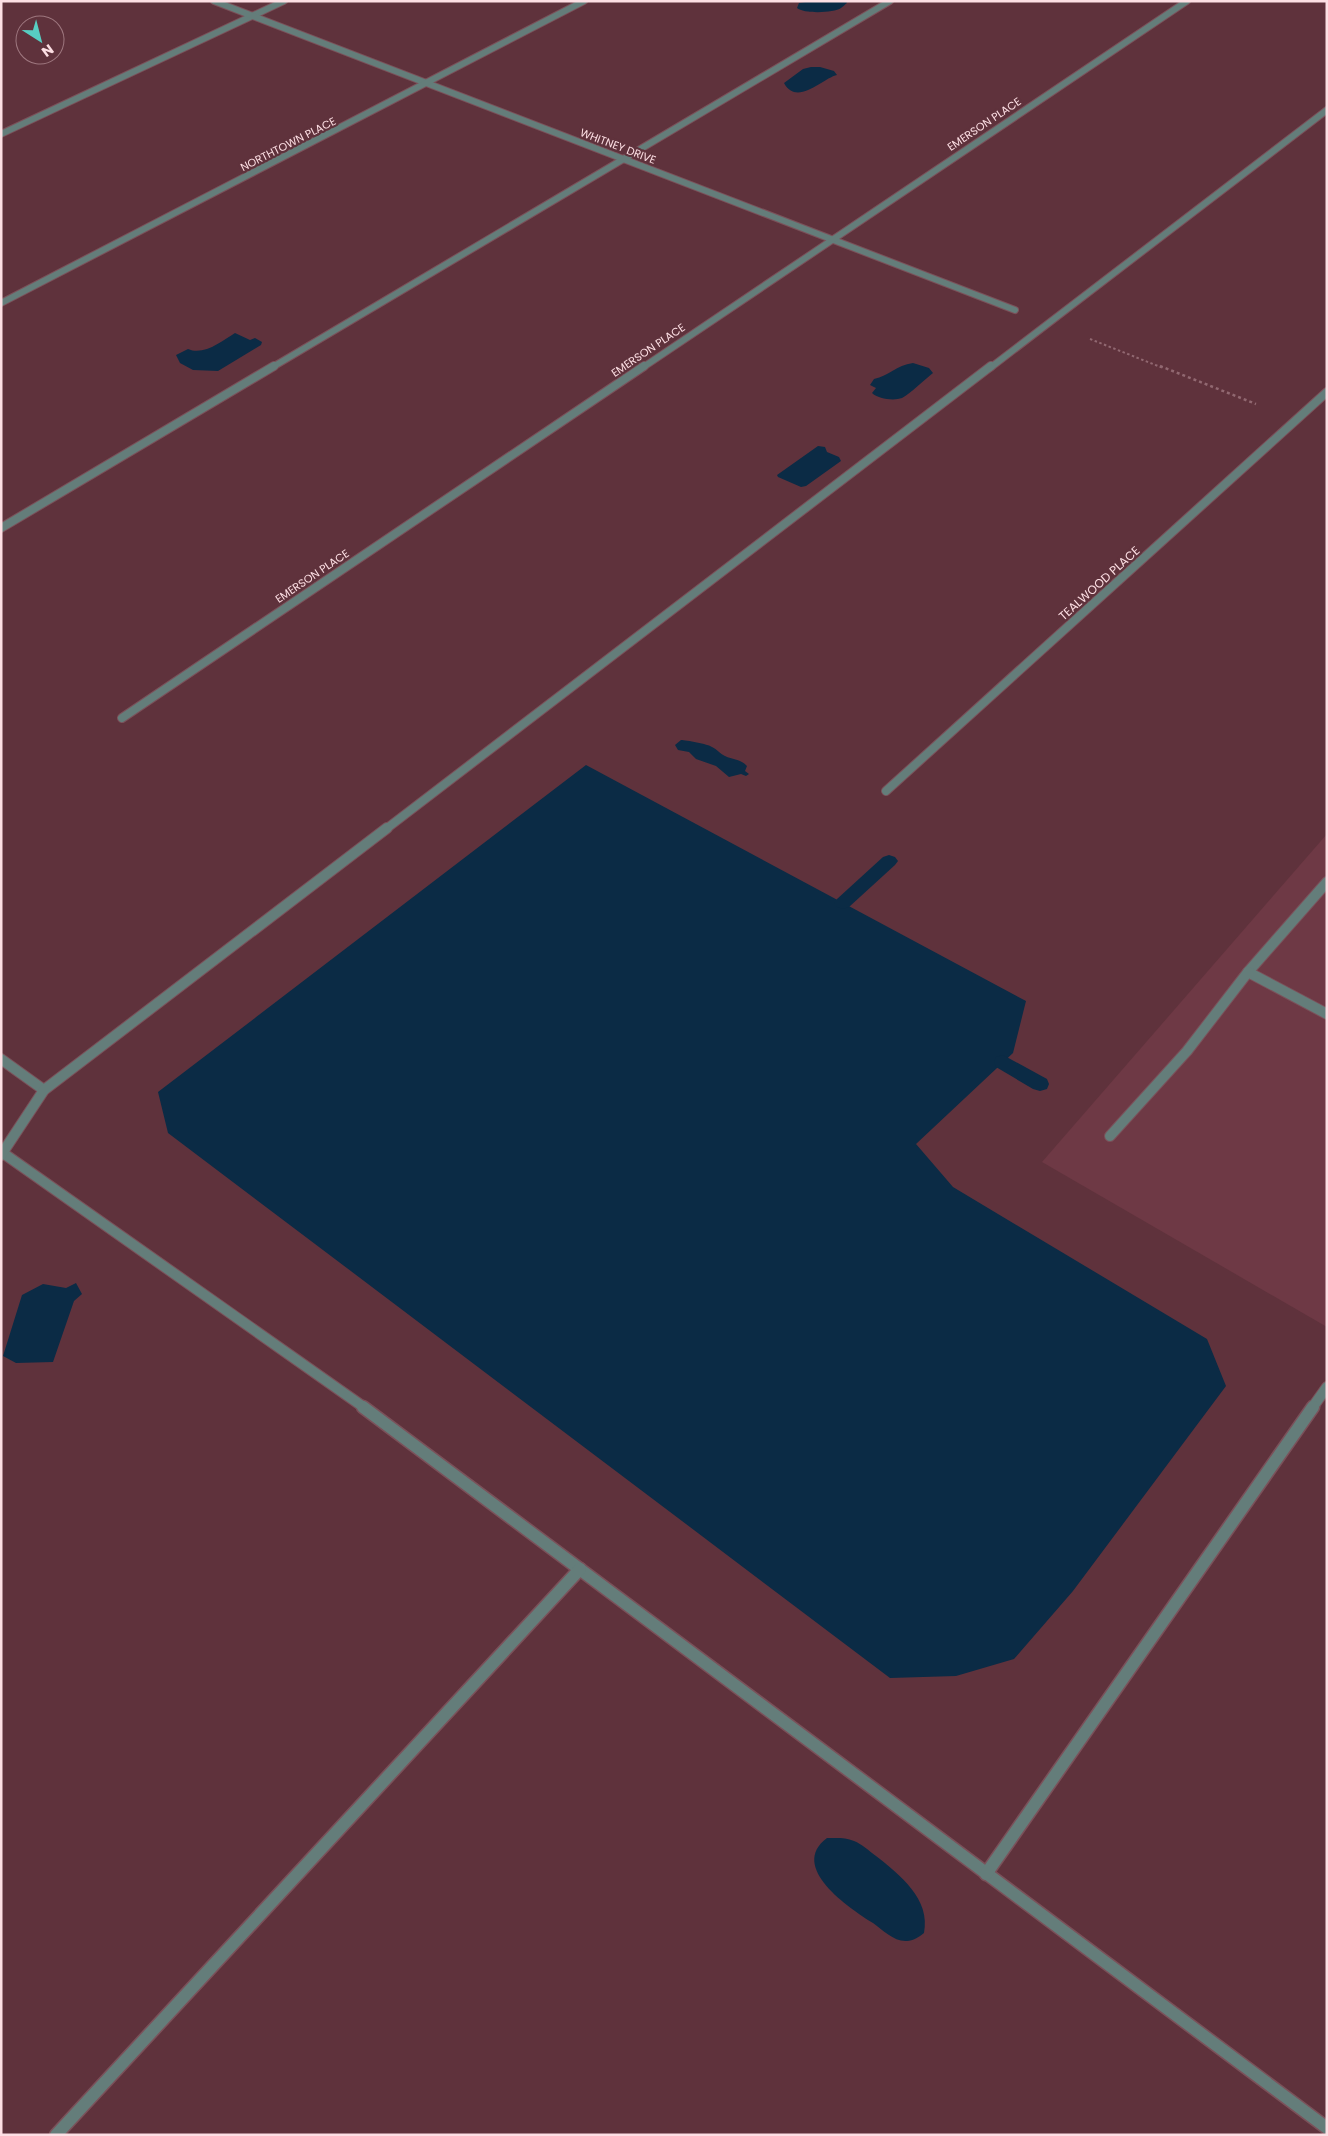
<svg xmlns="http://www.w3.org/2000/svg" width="1328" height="2136" font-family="Poppins,sans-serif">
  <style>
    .built { fill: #6e3945 }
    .water { fill: #0b2b45 }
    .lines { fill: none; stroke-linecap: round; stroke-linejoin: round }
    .stream { fill: #0b2b45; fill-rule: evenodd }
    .lane-far3-casing { stroke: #7b515a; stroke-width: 8 }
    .lane-far2-casing { stroke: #7b515a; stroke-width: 10 }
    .lane-far1-casing { stroke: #7b515a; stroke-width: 12 }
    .lane-casing { stroke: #7b515a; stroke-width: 15 }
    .street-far1-casing { stroke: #7b515a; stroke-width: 8 }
    .street-casing { stroke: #7b515a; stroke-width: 10 }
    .path-far1 { stroke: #916871; stroke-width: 2; stroke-dasharray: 2.5 2.5; stroke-linecap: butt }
    .path { stroke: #916871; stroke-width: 2.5; stroke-dasharray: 3 3; stroke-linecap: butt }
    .lane-far3 { stroke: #647d7a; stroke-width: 6 }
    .lane-far2 { stroke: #647d7a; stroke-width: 8 }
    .lane-far1 { stroke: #647d7a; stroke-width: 10 }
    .lane { stroke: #647d7a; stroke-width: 12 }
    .street-far1 { stroke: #647d7a; stroke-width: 6 }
    .street { stroke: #647d7a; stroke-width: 8 }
    .labels { text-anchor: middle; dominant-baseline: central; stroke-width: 4.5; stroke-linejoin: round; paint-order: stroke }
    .far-street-label { font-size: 11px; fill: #fddfe4; stroke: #5f323c }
    .street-label { font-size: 12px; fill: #fddfe4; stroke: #5f323c }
  </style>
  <rect width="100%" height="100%" fill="#5f323c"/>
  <polygon class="built" points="1327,834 1327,1327 1042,1162"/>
  <g class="water">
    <path d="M811,1H846L847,3C845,4 844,6 841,8C834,13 804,14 797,8L799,3Z"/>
    <path d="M811,67H820L834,71L837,75C823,78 797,107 784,83L803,69Z"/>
    <path d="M235,333L250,340L255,338L262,342L261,345L218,371L193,370L180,363L176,355L188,349C204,356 222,341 235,333Z"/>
    <path d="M913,363L929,368L933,373C925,379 910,394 902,398C894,401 878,399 872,393L876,388L870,385L874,379C889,376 896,365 913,363Z"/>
    <polygon points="818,446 825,447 827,452 839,457 841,461 806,486 801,487 778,477 777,475"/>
    <path d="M681,740C686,740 708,744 712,747C717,749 720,754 725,756C733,760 741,759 747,766L745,771L749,774L746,776L741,774L729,777L716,766L696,759L689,752L678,750L675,745Z"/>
    <polygon points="586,765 1026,1001 1013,1053 916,1144 953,1187 1207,1339 1226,1386 1073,1591 1014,1659 956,1676 890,1678 168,1133 158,1092"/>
    <polygon points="76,1283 82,1294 74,1301 53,1362 16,1363 3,1356 22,1295 43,1284 66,1288"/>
    <path d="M827,1838C836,1838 845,1837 854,1841C862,1844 869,1851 876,1856C900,1875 931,1899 924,1933C919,1937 913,1941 907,1941C894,1942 883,1930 873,1923C849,1908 788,1867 827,1838Z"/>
  </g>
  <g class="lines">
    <g class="stream">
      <polygon points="889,855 895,857 898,861 895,865 849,907 843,909 837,907 834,903 837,899 883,857"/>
      <polygon points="1003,1055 1047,1079 1049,1084 1047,1089 1040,1091 1033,1089 996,1067 994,1062 996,1057"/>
    </g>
    <g class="lane-far3-casing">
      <g id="lane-far3">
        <polyline points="1,134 284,1"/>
        <polyline points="271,368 890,1"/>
        <polyline points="990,368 1327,110"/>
      </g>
    </g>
    <g class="lane-far2-casing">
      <g id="lane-far2">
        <polyline points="1,528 274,366"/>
        <polyline points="386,829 991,366"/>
      </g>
    </g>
    <g class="lane-far1-casing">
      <g id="lane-far1">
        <polyline points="1248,972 1327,882"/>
        <polyline points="1,1059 44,1090"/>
        <polyline points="1110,1136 1187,1051 1248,972 1327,1014"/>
        <polyline points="3,1153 365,1408"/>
        <polyline points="1,1155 44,1090 387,828"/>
        <polyline points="1312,1408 1327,1387"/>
      </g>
    </g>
    <g class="lane-casing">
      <g id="lane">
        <polyline points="363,1407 1327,2128"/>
        <polyline points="986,1874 1313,1407"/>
        <polyline points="56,2135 580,1569"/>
      </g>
    </g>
    <g class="street-far1-casing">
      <g id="street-far1">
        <polyline points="214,1 1015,310"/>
        <polyline points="1,303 584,1"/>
        <polyline points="642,368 1187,1"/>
      </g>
    </g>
    <g class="street-casing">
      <g id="street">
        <polyline points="122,718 644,366"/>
        <polyline points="886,791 1327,392"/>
      </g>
    </g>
    <polyline class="path-far1" points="1090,339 1163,368"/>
    <polyline class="path" points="1160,366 1256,404"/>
    <use href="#lane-far3" class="lane-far3"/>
    <use href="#lane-far2" class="lane-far2"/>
    <use href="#lane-far1" class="lane-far1"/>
    <use href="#lane" class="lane"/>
    <use href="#street-far1" class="street-far1"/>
    <use href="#street" class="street"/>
  </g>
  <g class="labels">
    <g class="far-street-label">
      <text transform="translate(984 124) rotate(-34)">EMERSON PLACE</text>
      <text transform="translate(288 144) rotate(-27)">NORTHTOWN PLACE</text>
      <text transform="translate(618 146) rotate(21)">WHITNEY DRIVE</text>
      <text transform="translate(648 350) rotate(-34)">EMERSON PLACE</text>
      <text transform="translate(312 576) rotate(-34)">EMERSON PLACE</text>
    </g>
    <g class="street-label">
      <text transform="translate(1099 583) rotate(-42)">TEALWOOD PLACE</text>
    </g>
  </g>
  <rect width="1328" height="2136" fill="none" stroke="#fddfe4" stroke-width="5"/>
  <g transform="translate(40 40) rotate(144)"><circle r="24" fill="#5f323c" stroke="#9e777f"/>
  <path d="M0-4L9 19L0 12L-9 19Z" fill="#57cec2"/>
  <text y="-8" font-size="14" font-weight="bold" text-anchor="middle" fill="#fddfe4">N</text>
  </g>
</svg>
